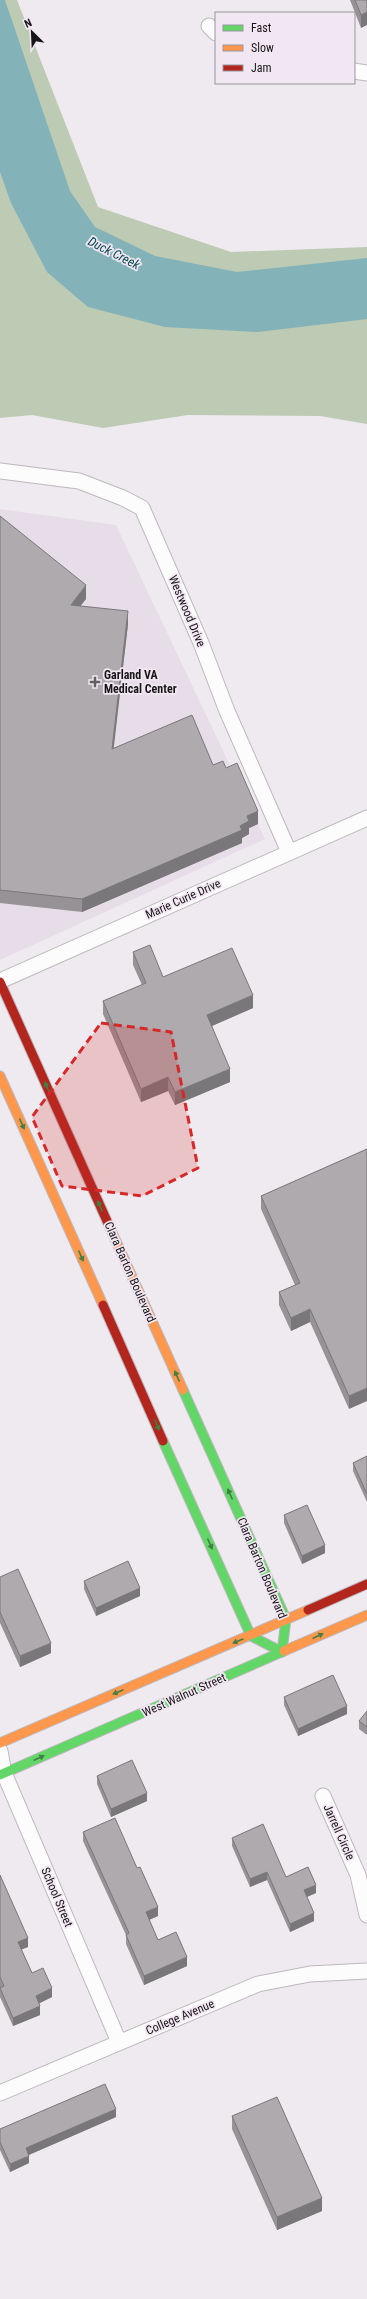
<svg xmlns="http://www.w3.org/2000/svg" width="367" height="2299" font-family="'Roboto Condensed',sans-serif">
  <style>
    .built { fill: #e7dde8 }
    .forest { fill: #bdcab4 }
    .water { fill: #83b2b9 }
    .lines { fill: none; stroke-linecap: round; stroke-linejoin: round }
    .street-casing { stroke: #bcb8bc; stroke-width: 17 }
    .fast-casing { stroke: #bcb8bc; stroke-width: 11 }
    .slow-casing { stroke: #bcb8bc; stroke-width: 11 }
    .jam-casing { stroke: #bcb8bc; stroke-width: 11 }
    .street { stroke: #fdfcfd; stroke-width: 15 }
    .fast { stroke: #63d668; stroke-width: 9 }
    .slow { stroke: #ff974d; stroke-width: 9 }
    .jam { stroke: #b3261e; stroke-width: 9 }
    .wall { fill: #969296 }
    .shaded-wall { fill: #7a777a }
    .building { fill: #aeaaae; stroke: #7a777a }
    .oneway { fill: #417f44 }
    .marked { fill: #d62828; fill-opacity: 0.2; stroke: #d62828; stroke-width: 3; stroke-dasharray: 8 5; stroke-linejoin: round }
    .poi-dot { fill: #636063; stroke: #f1e7f2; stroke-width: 1.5 }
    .labels { text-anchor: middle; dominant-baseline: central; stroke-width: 3.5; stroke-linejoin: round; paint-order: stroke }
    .street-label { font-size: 12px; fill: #181518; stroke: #f1e7f2 }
    .poi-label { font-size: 12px; font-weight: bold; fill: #181518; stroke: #f1e7f2; text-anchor: start }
    .water-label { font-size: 13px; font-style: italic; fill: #074950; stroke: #f1e7f2 }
  </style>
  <rect width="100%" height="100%" fill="#efeaef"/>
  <polygon class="built" points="0,509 116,525 265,839 0,960"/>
  <polygon class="forest" points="0,0 17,0 98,207 231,252 367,247 367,424 320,416 188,415 103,428 32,415 0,418"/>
  <polygon class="water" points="0,0 5,0 70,191 95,227 155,256 237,272 367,258 367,319 258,332 165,327 88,307 47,272 11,203 0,172"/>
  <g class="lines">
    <g class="street-casing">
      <g id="street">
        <polyline points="209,26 216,33"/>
        <polyline points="354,71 367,73"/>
        <polyline points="0,471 79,481 123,498 142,508 201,643 227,711 289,852"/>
        <polyline points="0,981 367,818"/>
        <polyline points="0,1751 4,1773 119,2042"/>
        <polyline points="323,1796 358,1875 367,1915"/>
        <polyline points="0,2093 258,1984 310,1974 367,1971"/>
      </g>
    </g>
    <g class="fast-casing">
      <g id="fast">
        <polyline points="183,1390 286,1619 282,1652"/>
        <polyline points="163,1441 251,1636 282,1652"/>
        <polyline points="0,1775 284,1651"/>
      </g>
    </g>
    <g class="slow-casing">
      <g id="slow">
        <polyline points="0,1076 103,1305"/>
        <polyline points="111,1230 183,1390"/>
        <polyline points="284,1651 367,1615"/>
        <polyline points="0,1743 308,1610"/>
      </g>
    </g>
    <g class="jam-casing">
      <g id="jam">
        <polyline points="0,982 111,1230"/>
        <polyline points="103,1305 163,1441"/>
        <polyline points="308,1610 367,1584"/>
      </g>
    </g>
    <use href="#street" class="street"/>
    <use href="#fast" class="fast"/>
    <use href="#slow" class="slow"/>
    <use href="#jam" class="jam"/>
  </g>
  <g class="wall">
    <polygon points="350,0 367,0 361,28"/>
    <polygon points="0,516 86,599 80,606 128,624 113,749 226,768 258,824 249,828 249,834 242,838 242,843 82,912 0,903"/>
    <polygon points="133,952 163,977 253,1008 212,1026 230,1082 175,1105 168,1091 141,1102 103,1014 103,1001 142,985 133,965"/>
    <polygon points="367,1149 349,1409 310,1322 291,1331 279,1305 279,1292 295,1285 261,1209 261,1196"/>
    <polygon points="367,1456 367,1502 353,1471 353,1463"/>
    <polygon points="284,1515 325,1553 302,1564 284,1523"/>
    <polygon points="0,1577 51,1653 20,1667 0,1623"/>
    <polygon points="84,1581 140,1596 96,1616 84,1589"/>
    <polygon points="284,1697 347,1714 298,1736 284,1705"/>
    <polygon points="367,1711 367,1735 359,1729 359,1721"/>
    <polygon points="97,1776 147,1801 111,1817 97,1784"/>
    <polygon points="83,1832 158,1916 149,1920 158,1940 187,1966 144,1985 126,1944 126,1935 83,1841"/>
    <polygon points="232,1838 286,1877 316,1893 307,1897 314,1921 290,1932 267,1880 250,1887 232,1846"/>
    <polygon points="0,1875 28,1947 21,1949 32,1973 52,1997 39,2003 40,2015 13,2026 0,1997"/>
    <polygon points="232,2116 322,2211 277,2230 232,2129"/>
    <polygon points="116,2117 29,2155 29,2163 10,2172 0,2150 0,2129"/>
  </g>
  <g class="shaded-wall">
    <polygon points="367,12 367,25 361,28 361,15"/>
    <polygon points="86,585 86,599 71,618 71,605"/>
    <polygon points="128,611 128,624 112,763 112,749"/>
    <polygon points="258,811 258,824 249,828 249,834 242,838 242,843 82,912 82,899 240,826 247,816"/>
    <polygon points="253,995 253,1008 207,1028 207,1015"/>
    <polygon points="230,1069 230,1082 175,1105 175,1092"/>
    <polygon points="168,1077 168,1091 141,1102 141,1089"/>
    <polygon points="310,1309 310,1322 291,1331 291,1318"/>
    <polygon points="367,1388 367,1401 349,1409 349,1396"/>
    <polygon points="325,1545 325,1553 302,1564 302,1556"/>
    <polygon points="140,1588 140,1596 96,1616 96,1608"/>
    <polygon points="51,1643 51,1653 20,1667 20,1656"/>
    <polygon points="347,1706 347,1714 298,1736 298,1729"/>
    <polygon points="147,1793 147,1801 111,1817 111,1809"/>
    <polygon points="267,1872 267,1880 250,1887 250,1879"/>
    <polygon points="316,1885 316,1893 304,1898 304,1890"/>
    <polygon points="158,1907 158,1916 146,1921 146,1912"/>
    <polygon points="314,1913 314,1921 290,1932 290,1924"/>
    <polygon points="28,1938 28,1947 18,1951 18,1942"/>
    <polygon points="187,1957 187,1966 144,1985 144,1976"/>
    <polygon points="52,1988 52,1997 36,2005 36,1996"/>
    <polygon points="40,2006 40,2015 13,2026 13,2018"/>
    <polygon points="116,2109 116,2117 26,2156 26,2148"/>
    <polygon points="29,2156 29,2163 10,2172 10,2164"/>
    <polygon points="322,2198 322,2211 277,2230 277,2217"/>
  </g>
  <g class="building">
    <polygon points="355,0 367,0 367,12 361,15"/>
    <polygon points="0,516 86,585 71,605 128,611 112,749 192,715 213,765 223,761 226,768 237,763 258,811 247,816 249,821 240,826 242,830 82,899 0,890"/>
    <polygon points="150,945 163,977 232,948 253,995 207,1015 230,1069 175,1092 168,1077 141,1089 103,1001 146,983 133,952"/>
    <polygon points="367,1149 367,1388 349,1396 310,1309 291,1318 279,1292 300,1283 261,1196"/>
    <polygon points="367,1456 367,1494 353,1463"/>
    <polygon points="307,1505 325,1545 302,1556 284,1515"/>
    <polygon points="128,1561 140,1588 96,1608 84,1581"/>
    <polygon points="18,1569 51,1643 20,1656 0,1612 0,1577"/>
    <polygon points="333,1675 347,1706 298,1729 284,1697"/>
    <polygon points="367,1711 367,1727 359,1721"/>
    <polygon points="132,1760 147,1793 111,1809 97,1776"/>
    <polygon points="115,1818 137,1868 140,1867 158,1907 146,1912 158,1940 176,1932 187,1957 144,1976 126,1935 129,1933 83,1832"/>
    <polygon points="263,1824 286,1877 308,1867 316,1885 304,1890 314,1913 290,1924 267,1872 250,1879 232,1838"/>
    <polygon points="0,1875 28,1938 18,1942 32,1973 43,1968 52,1988 36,1996 40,2006 13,2018 0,1988 4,1986 0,1977"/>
    <polygon points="105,2084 116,2109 26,2148 29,2156 10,2164 0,2142 0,2129"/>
    <polygon points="277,2097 322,2198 277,2217 232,2116"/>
  </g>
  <defs><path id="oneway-solid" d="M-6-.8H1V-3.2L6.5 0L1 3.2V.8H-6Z"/></defs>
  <g class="oneway">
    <use href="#oneway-solid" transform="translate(47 1087) rotate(-114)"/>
    <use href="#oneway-solid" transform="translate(22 1124) rotate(66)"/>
    <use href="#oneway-solid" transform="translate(100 1206) rotate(-114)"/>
    <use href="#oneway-solid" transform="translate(81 1256) rotate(66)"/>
    <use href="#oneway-solid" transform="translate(177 1376) rotate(-114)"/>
    <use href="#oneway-solid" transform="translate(157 1425) rotate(66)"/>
    <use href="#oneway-solid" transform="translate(230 1494) rotate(-114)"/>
    <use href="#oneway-solid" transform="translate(210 1544) rotate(66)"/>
    <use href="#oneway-solid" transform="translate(318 1636) rotate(-24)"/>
    <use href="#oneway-solid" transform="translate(238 1641) rotate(157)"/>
    <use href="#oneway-solid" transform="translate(118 1692) rotate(157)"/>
    <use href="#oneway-solid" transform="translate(39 1758) rotate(-24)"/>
  </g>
  <path class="marked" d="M101,1023L171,1032L198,1168L142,1196L62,1186L32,1117Z"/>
  <path class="poi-dot" d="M93 676h4v4h4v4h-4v4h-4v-4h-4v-4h4z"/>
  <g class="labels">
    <g class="street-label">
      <text transform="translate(187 611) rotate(67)">Westwood Drive</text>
      <text transform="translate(183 899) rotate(-24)">Marie Curie Drive</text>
      <text transform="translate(130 1272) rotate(66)">Clara Barton Boulevard</text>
      <text transform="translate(262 1568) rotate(67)">Clara Barton Boulevard</text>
      <text transform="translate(184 1695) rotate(-24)">West Walnut Street</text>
      <text transform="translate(339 1832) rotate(66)">Jarrell Circle</text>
      <text transform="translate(57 1897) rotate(67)">School Street</text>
      <text transform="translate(180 2017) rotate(-23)">College Avenue</text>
    </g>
    <g class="poi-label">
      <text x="104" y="675">Garland VA<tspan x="104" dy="14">Medical Center</tspan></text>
    </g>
    <g class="water-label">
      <text transform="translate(114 253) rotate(27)">Duck Creek</text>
    </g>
  </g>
  <rect x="215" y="12" width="140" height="72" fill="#f1e7f2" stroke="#9a939b"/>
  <rect x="223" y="25" width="20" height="6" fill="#63d668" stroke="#9a939b"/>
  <text x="251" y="32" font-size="12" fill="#181518">Fast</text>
  <rect x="223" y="45" width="20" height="6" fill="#ff974d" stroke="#9a939b"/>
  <text x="251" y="52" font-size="12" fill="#181518">Slow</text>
  <rect x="223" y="65" width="20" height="6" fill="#b3261e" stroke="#9a939b"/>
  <text x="251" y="72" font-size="12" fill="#181518">Jam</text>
  <g transform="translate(32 32) rotate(336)" stroke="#f1e7f2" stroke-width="3" paint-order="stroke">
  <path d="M0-3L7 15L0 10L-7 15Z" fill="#181518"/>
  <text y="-6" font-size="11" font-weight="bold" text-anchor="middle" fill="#181518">N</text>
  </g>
</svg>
